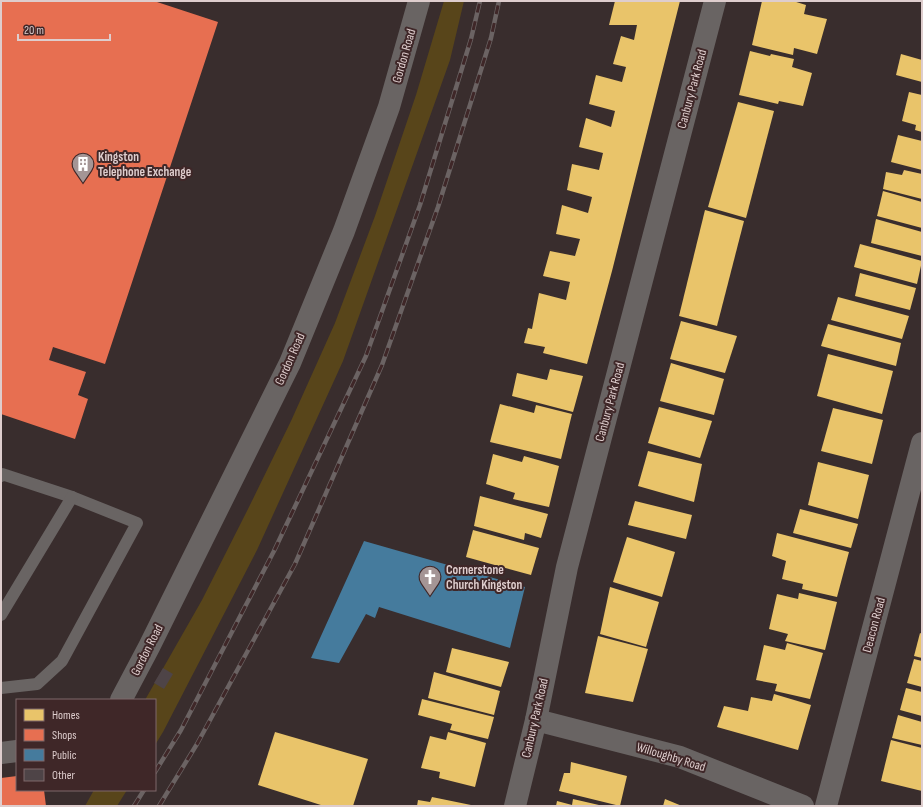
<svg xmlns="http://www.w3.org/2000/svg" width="923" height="807" font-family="'Sofia Sans Condensed',sans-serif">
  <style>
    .green { fill: #58451a }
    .homes { fill: #e9c46a }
    .shops { fill: #e76f51 }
    .public { fill: #457b9d }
    .building { fill: #4e4447 }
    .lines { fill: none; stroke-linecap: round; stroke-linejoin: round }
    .service { stroke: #696463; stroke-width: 12 }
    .minor { stroke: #696463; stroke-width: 22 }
    .rail-casing { stroke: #6b6363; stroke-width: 4.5 }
    .rail { stroke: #3f2728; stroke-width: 3; stroke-dasharray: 9; stroke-linecap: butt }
    .labels { text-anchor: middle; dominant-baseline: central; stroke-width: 4; stroke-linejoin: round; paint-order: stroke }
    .street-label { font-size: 13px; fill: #decdcd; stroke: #3f2728 }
    .poi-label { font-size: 13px; font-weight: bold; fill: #decdcd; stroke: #3f2728; text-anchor: start }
  </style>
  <rect width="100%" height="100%" fill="#392d2d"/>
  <g class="green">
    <polygon points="444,1 464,1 450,60 343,361 257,550 163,732 155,745 155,700 145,700 202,600 248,509 291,421 335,323 375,216 416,95"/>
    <polygon points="94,790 127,790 117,806 85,806"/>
  </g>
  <g class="homes">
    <polygon points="615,1 680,1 612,271 587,364 543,353 545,347 524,343 528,328 532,329 539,293 566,300 570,282 543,276 550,251 575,256 580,239 556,234 562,205 588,213 592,197 567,190 572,164 599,170 603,153 579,147 586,118 611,127 615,111 589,104 596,75 622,82 626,67 613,64 621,36 634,40 637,25 609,25"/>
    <polygon points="762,1 793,1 806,5 804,14 827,19 817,54 794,48 793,55 752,45"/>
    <polygon points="750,51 770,56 771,54 794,59 792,67 812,73 803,106 779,101 778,104 739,95"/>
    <polygon points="901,54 922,60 922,82 896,75"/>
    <polygon points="909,92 922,95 922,132 915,130 916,125 902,121"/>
    <polygon points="738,102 774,111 746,218 708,207"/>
    <polygon points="898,135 922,141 922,170 891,162"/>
    <polygon points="904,170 922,174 922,199 883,189 886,172 902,175"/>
    <polygon points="883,191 922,202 922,228 877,216"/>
    <polygon points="705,210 744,221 717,326 679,316"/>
    <polygon points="876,219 922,232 922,256 871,243"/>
    <polygon points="860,244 922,261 917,284 854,267"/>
    <polygon points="860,273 916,288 910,310 855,296"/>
    <polygon points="838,297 909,316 902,339 831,320"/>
    <polygon points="681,321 737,336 725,373 670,359"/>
    <polygon points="828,324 901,343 896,366 821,346"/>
    <polygon points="828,354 893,371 882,414 817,396"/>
    <polygon points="671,363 724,379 714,415 660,401"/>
    <polygon points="550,369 583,376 573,412 512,396 517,373 547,380"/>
    <polygon points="500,404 534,413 536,405 572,414 561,459 490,442"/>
    <polygon points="659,407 712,421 700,458 648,443"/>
    <polygon points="833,408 883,420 872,464 821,451"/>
    <polygon points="648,451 702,464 694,502 638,486"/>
    <polygon points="493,454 522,462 524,456 559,466 549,507 513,499 515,493 486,484"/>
    <polygon points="818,462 869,475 858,519 808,505"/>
    <polygon points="480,496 548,514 541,538 525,533 524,540 474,526"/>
    <polygon points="635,501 692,515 686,539 628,525"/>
    <polygon points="800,509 858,524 851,548 793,533"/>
    <polygon points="473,530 539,548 531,575 466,557"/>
    <polygon points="777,533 849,552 837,597 802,589 803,584 782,579 786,561 772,556"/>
    <polygon points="627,537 675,552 662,597 613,582"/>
    <polygon points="610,587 659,602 646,647 600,634"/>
    <polygon points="799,593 837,602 825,650 785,641 788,634 769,629 777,594 798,599"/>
    <polygon points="920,633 922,634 922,658 914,656"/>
    <polygon points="598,636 648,649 633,702 585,693"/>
    <polygon points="787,643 823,653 810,699 775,691 777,684 756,680 764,645 785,650"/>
    <polygon points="452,648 509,662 501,687 446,672"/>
    <polygon points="914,659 922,661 922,687 907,683"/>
    <polygon points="434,672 500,691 494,715 428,698"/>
    <polygon points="906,688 922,692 922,716 900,710"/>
    <polygon points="774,694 811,705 798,750 717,727 724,706 748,711 751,697 772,701"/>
    <polygon points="422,699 494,717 488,739 450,730 452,724 418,715"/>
    <polygon points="898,715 922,722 922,745 892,738"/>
    <polygon points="275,732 368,759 353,806 324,806 258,785"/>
    <polygon points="448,732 486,743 475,787 439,778 440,772 421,768 430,736 446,740"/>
    <polygon points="891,740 922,748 922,791 881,781"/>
    <polygon points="571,762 627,776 620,806 559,791 564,773 570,773"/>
    <polygon points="432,797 471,805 470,806 417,806 418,800 430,802"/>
    <polygon points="573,799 599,805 599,806 556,806 557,801 572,805"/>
    <polygon points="665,799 682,806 663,806"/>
  </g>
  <g class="shops">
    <polygon points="1,1 154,1 218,22 105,364 53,347 49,360 86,372 78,395 88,399 75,439 1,414"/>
    <polygon points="17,776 17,790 44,790 46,806 1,806 1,778"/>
  </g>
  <polygon class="public" points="364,541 525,587 510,648 379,607 375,618 366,614 339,663 311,658"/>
  <polygon class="building" points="163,668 173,674 164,689 154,683"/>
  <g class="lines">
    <g class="service">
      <polyline points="1,476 2,474 72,497 137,523 62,661 37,684 1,688"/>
      <polyline points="1,615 72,497"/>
    </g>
    <g class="minor">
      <polyline points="121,700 149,647 290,363 344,231 389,107 419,1"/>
      <polyline points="536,720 680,757 803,806"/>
      <polyline points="1,753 17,751"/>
      <polyline points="515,806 536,720 567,567 715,1"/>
      <polyline points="826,806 922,443"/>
    </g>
    <g class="rail-casing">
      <g id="rail">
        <polyline points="155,772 181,730 274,551 366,356 420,205 471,39 480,1"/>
        <polyline points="134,806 144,790"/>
        <polyline points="159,806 197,744 295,564 382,365 438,207 491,38 499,1"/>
      </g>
    </g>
    <use href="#rail" class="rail"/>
  </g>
  <defs>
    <g id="building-pin" transform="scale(1.15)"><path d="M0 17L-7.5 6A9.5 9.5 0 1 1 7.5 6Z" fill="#a49595" stroke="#3f2728"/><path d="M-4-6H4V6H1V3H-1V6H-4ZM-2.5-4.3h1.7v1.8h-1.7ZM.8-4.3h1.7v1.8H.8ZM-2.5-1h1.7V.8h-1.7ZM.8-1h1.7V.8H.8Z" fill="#fff"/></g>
    <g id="church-pin" transform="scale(1.15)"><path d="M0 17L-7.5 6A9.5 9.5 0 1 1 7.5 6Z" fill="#a49595" stroke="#3f2728"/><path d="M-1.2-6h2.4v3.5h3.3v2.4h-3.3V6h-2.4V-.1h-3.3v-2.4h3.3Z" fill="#fff"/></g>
  </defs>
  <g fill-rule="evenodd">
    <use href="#building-pin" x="83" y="164"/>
    <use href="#church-pin" x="430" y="577"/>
  </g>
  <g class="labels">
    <g class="street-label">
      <text transform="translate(404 56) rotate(-74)">Gordon Road</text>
      <text transform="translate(692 89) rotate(-75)">Canbury Park Road</text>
      <text transform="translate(290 359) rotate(-66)">Gordon Road</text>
      <text transform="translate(610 402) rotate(-75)">Canbury Park Road</text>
      <text transform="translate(874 625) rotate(-75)">Deacon Road</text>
      <text transform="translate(147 650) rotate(-63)">Gordon Road</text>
      <text transform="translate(535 718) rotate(-77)">Canbury Park Road</text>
      <text transform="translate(671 757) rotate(17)">Willoughby Road</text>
    </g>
    <g class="poi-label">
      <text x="98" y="157">Kingston<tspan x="98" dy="15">Telephone Exchange</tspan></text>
      <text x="446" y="570">Cornerstone<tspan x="446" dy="15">Church Kingston</tspan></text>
    </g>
  </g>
  <rect width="923" height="807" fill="none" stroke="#decdcd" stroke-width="4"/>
  <rect x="16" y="699" width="140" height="92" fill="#3f2728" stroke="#7f696a"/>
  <rect x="24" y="709" width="20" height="12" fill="#e9c46a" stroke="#7f696a"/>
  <text x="52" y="719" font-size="12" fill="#decdcd">Homes</text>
  <rect x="24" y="729" width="20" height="12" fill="#e76f51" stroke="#7f696a"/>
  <text x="52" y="739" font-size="12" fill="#decdcd">Shops</text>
  <rect x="24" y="749" width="20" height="12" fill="#457b9d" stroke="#7f696a"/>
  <text x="52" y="759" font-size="12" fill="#decdcd">Public</text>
  <rect x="24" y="769" width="20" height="12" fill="#4e4447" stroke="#7f696a"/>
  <text x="52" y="779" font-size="12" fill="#decdcd">Other</text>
  <path d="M18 34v6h92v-6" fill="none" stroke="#decdcd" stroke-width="2"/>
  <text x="24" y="34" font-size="12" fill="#decdcd" stroke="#3f2728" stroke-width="3" paint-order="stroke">20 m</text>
</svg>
